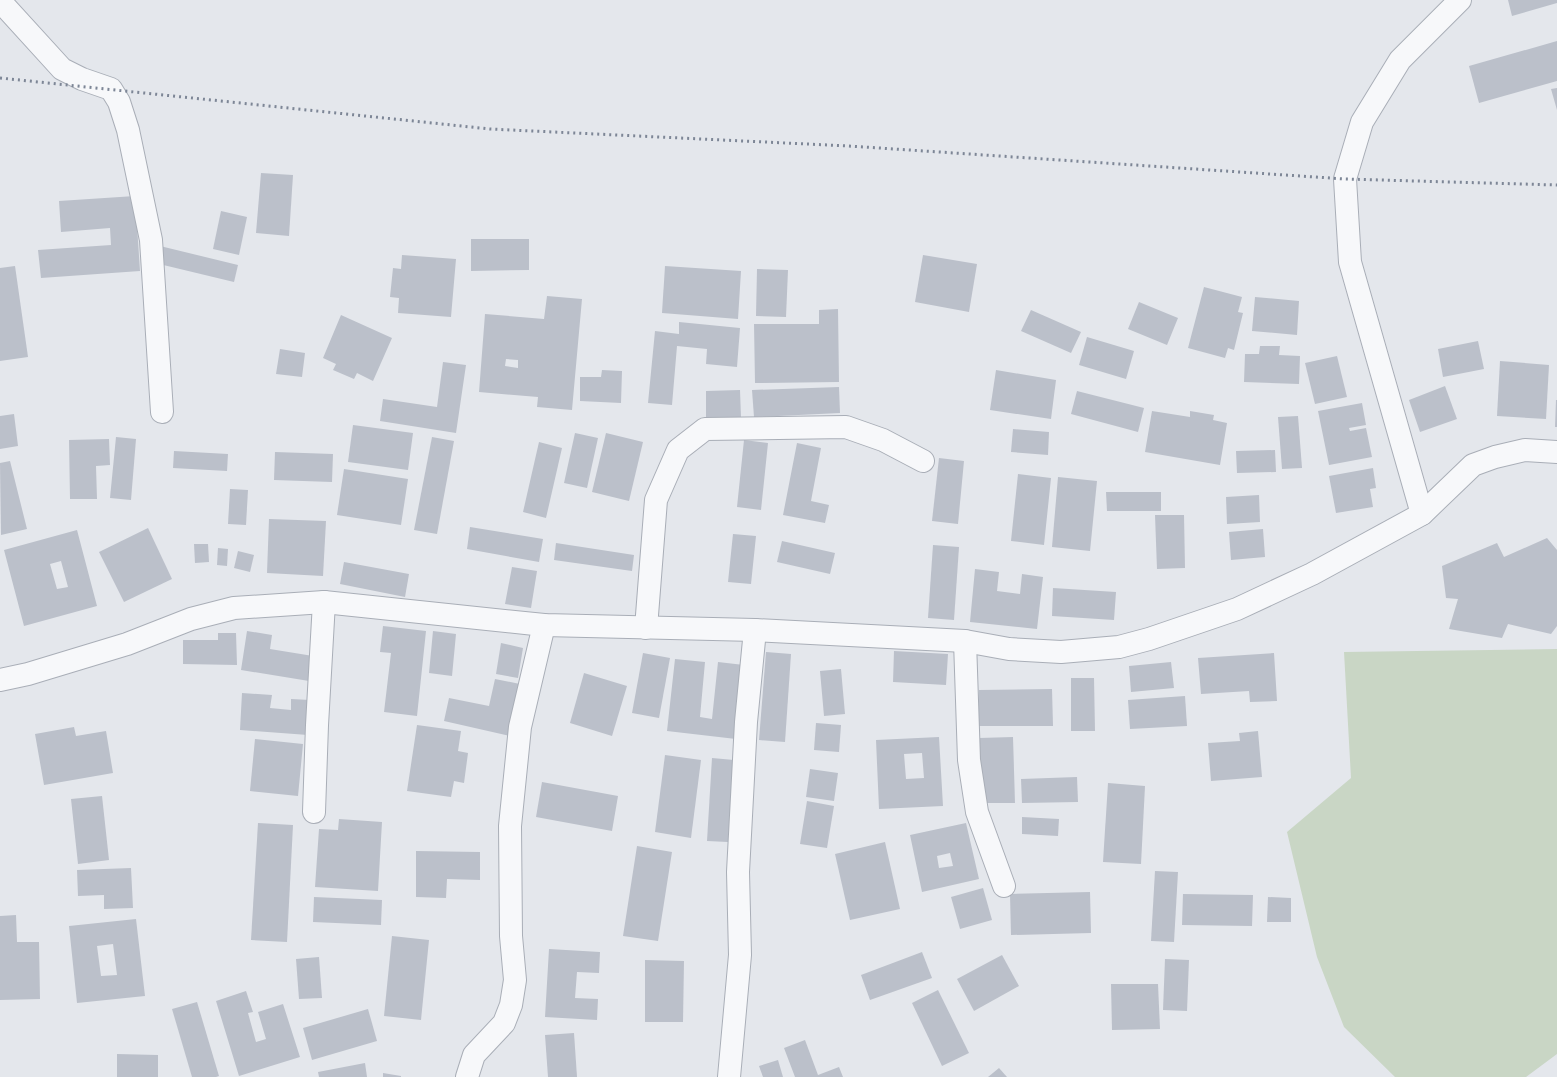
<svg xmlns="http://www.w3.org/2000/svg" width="1557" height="1077" font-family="Jost,sans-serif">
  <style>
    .green { fill: #c9d6c5 }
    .building { fill: #bbc0ca; fill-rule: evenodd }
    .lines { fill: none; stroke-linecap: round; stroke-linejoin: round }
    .minor-casing { stroke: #a9aeb7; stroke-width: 24 }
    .minor { stroke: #f7f8fa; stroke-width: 22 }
    .rail { stroke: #7d8696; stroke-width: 3; stroke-dasharray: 2 4; stroke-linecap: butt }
  </style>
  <rect width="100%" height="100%" fill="#e4e7ec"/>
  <polygon class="green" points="1557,649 1557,1054 1526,1077 1395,1077 1344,1027 1317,957 1287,832 1351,778 1344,652"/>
  <g class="building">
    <polygon points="1508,0 1557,0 1557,3 1512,16"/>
    <polygon points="1557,41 1557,81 1479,103 1469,66"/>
    <polygon points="1557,88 1557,110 1551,89"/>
    <polygon points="261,173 293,175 289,236 256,233"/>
    <polygon points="135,196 140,271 41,278 38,250 111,245 110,228 61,232 59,201"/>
    <polygon points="221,211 247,217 239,255 213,249"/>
    <polygon points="471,239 529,239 529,270 471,271"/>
    <polygon points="160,246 238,265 234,282 155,263"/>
    <polygon points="402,255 456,259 451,317 398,313 399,298 390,297 393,268 401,269"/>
    <polygon points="923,255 977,264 969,312 915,302"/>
    <polygon points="15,266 28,357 0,361 0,268"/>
    <polygon points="665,266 741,271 738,319 662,313"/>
    <polygon points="757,269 788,270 786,317 756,316"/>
    <polygon points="1204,287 1242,297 1238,312 1243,313 1234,350 1228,348 1225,358 1188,348"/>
    <path d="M547,296L582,299L572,410L537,407L538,397L479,392L485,314L544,319ZM506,359L518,360V368L505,366Z"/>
    <polygon points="1255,297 1299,301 1297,335 1252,331"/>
    <polygon points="1139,302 1178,318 1167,345 1128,329"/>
    <polygon points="838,309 839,382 755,383 754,324 819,324 819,310"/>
    <polygon points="1031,310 1081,332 1071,353 1021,331"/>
    <polygon points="341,315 392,338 373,381 357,373 354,379 333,370 336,364 323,358"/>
    <polygon points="679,322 740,328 737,367 706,364 707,349 677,346 672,405 648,403 655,331 679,334"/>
    <polygon points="1087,337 1134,351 1126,379 1079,365"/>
    <polygon points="1478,341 1484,369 1443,377 1438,349"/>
    <polygon points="1260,346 1280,346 1279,355 1300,356 1299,384 1244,382 1245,354 1259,354"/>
    <polygon points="280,349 305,353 302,377 276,374"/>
    <polygon points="1337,356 1347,397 1315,404 1305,363"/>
    <polygon points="1500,361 1549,365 1546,419 1497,416"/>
    <polygon points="443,362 466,365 456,433 380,421 383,399 437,407"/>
    <polygon points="602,370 622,371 621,403 580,401 580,377 601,377"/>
    <polygon points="996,370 1056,380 1051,419 990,410"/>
    <polygon points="1445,386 1457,419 1420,432 1409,400"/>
    <polygon points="839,387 840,413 754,417 752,390"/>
    <polygon points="740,390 741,418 706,418 706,391"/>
    <polygon points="1077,391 1144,408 1138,432 1071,414"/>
    <polygon points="1556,400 1557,400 1557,427 1555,427"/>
    <polygon points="1362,403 1366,425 1349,428 1350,431 1366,428 1372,457 1329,465 1318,411"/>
    <polygon points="1152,411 1190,417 1190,411 1214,415 1213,420 1227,423 1220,465 1145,452"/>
    <polygon points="14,414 18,446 0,449 0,416"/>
    <polygon points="1298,416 1302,468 1282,469 1278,417"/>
    <polygon points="353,425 413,433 408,470 348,462"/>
    <polygon points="1013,429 1049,432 1048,455 1011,452"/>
    <polygon points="575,433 598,438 587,488 564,483"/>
    <polygon points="606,433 643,442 629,501 592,492"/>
    <polygon points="116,437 136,439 131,500 110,498"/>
    <polygon points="432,437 454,441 437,534 414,530"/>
    <polygon points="109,439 110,465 96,466 97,499 70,499 69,440"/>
    <polygon points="744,440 768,443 761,510 737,507"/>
    <polygon points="539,442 562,448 546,518 523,512"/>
    <polygon points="797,443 821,448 811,501 829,505 825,523 783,515"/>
    <polygon points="1275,450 1276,472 1237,473 1236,451"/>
    <polygon points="174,451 228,454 227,471 173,468"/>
    <polygon points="275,452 333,454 332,482 274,480"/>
    <polygon points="939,458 964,461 958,524 932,521"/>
    <polygon points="10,461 27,529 1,535 0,463"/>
    <polygon points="1373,468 1376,488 1370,489 1373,507 1336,513 1329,476"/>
    <polygon points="344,469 408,479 401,525 337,515"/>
    <polygon points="1018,474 1051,478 1044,545 1011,541"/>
    <polygon points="1058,477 1097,481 1090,551 1052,547"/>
    <polygon points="230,489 248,490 246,525 228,524"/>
    <polygon points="1106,492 1161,492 1161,511 1107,511"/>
    <polygon points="1259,495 1260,522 1227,524 1226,497"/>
    <polygon points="1155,515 1184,515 1185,568 1157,569"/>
    <polygon points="269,519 326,521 323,576 267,573"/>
    <polygon points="470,527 543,539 539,562 467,549"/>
    <polygon points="148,528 172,579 124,602 99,552"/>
    <polygon points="1263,529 1265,557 1231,560 1229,532"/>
    <path d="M77,530L97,606L24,626L4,550ZM61,561L68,587L57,589L50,564Z"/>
    <polygon points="733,534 756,536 751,584 728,582"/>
    <polygon points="1547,538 1557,550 1557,626 1551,634 1508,624 1502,638 1449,629 1458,599 1446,598 1442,566 1497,543 1504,557"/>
    <polygon points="782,541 835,553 830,574 777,562"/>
    <polygon points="556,543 634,555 632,571 554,560"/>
    <polygon points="194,544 208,544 209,562 195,563"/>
    <polygon points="933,545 959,547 954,620 928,618"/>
    <polygon points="218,548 228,549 227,566 217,565"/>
    <polygon points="238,551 254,555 250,572 234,568"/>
    <polygon points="344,562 409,574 405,597 340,584"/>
    <polygon points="512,567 537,571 531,608 505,604"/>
    <polygon points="975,569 999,572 997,591 1020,594 1022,574 1043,577 1037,629 970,622"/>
    <polygon points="1053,588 1116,592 1114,620 1052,616"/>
    <polygon points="383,626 426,631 417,716 384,712 391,653 380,652"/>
    <polygon points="247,631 272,635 270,649 313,656 309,681 241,670"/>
    <polygon points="433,631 456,634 452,676 429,673"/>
    <polygon points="218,633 236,633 237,665 183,664 183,640 218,640"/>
    <polygon points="501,643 523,648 518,678 496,674"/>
    <polygon points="894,651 948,654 946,685 893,682"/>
    <polygon points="766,652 791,654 785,742 759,740"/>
    <polygon points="643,653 670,658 659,718 632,713"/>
    <polygon points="1274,653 1277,701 1250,702 1249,691 1201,694 1198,658"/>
    <polygon points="675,659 705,662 700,717 712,719 718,662 744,665 736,739 667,731"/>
    <polygon points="1171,662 1174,688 1131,692 1129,666"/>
    <polygon points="841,669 845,714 824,716 820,671"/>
    <polygon points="584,673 627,686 612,736 570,723"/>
    <polygon points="1071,678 1094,678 1095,731 1071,731"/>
    <polygon points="495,679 520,684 510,736 444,721 449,698 489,706"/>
    <polygon points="1052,689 1053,726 979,726 979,690"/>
    <polygon points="242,693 272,695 270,708 291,710 291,699 310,700 308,735 240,730"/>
    <polygon points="1185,696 1187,726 1130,729 1128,700"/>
    <polygon points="816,723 841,725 839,752 814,750"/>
    <polygon points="417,725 461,731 458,751 468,753 464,783 454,781 451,797 407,791"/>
    <polygon points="74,727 76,736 106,731 113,773 44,785 35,734"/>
    <polygon points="1258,731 1262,777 1211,781 1208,743 1240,741 1239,733"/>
    <path d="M939,737L943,806L879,809L876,740ZM922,753L924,778L906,779L904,754Z"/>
    <polygon points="1013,737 1015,803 981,803 979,738"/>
    <polygon points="255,739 303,744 298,796 250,791"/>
    <polygon points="665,755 701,760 691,838 655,832"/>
    <polygon points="712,758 734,760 728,842 707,841"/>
    <polygon points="810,769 838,773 834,801 806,797"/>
    <polygon points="1077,777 1078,802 1022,803 1021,779"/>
    <polygon points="542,782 618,796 612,831 536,817"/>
    <polygon points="1108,783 1145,786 1141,864 1103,862"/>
    <polygon points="102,796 109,860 78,864 71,799"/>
    <polygon points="807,801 834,806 827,848 800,844"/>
    <polygon points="1022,817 1059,819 1058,836 1022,834"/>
    <polygon points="339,819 382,822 378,891 315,887 319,829 338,830"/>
    <polygon points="258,823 293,825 287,942 251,940"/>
    <path d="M966,823L979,879L922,892L910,835ZM950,853L953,866L939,868L937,856Z"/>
    <polygon points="885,842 900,909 850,920 835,854"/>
    <polygon points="637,846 672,852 658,941 623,936"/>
    <polygon points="416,851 480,852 480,880 447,879 446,898 416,897"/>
    <polygon points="131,868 133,908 104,909 104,895 78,896 77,870"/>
    <polygon points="1155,871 1178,872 1174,942 1151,941"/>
    <polygon points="983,888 992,920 960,929 951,897"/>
    <polygon points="1090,892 1091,933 1011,935 1010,894"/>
    <polygon points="1183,894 1253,895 1252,926 1182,925"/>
    <polygon points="314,897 382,900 381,925 313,922"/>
    <polygon points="1268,897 1291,898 1291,922 1267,922"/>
    <polygon points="16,915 17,942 39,942 40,999 0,1000 0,916"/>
    <path d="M136,919L145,996L77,1003L69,926ZM113,944L117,975L101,976L97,946Z"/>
    <polygon points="392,936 429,940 421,1020 384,1016"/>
    <polygon points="549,949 600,952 599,973 577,972 575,998 598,999 597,1020 545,1017"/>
    <polygon points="922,952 932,978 870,1000 861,975"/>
    <polygon points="1002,955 1019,986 974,1011 957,979"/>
    <polygon points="319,957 322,998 299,999 296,959"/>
    <polygon points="1165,959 1189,960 1187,1011 1163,1010"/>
    <polygon points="645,960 684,961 683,1022 645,1022"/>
    <polygon points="1111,984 1158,984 1160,1029 1112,1030"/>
    <polygon points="938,990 969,1053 942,1066 912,1003"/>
    <polygon points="246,991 253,1012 248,1013 256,1042 266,1039 258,1012 283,1004 300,1057 239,1076 216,1001"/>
    <polygon points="197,1002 219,1076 216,1077 192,1077 172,1009"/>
    <polygon points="368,1009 377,1041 312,1060 303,1028"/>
    <polygon points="574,1033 577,1077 548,1077 545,1035"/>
    <polygon points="805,1040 818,1075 839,1067 843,1077 795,1077 784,1048"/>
    <polygon points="117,1054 158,1055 158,1077 117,1077"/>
    <polygon points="778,1060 783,1077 763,1077 759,1066"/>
    <polygon points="365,1063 367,1077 319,1077 318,1072"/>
    <polygon points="999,1068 1007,1077 988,1077"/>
    <polygon points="383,1073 401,1076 401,1077 383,1077"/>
  </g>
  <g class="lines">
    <g class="minor-casing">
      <g id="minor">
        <polyline points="0,1 62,69 82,79 111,89 119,102 128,130 151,240 162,412"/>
        <polyline points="1422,514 1350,262 1345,179 1362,122 1400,60 1460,0"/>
        <polyline points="646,628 656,500 678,450 705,429 846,427 883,440 923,461"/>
        <polyline points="965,641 969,760 977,812 1004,886"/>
        <polyline points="0,680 28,674 127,644 191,619 234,608 324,602 544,625 755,630 965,641 1009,649 1061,652 1119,647 1149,639 1237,609 1312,574 1422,514 1473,465 1495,457 1525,450 1557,452"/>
        <polyline points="314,812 317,725 324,602"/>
        <polyline points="467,1077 474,1055 504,1023 511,1005 515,980 511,936 510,826 520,727 544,625"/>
        <polyline points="729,1077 740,955 738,872 746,722 755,630"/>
      </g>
    </g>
    <use href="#minor" class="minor"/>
    <polyline class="rail" points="0,78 490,129 849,146 1345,179 1557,185"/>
  </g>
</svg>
